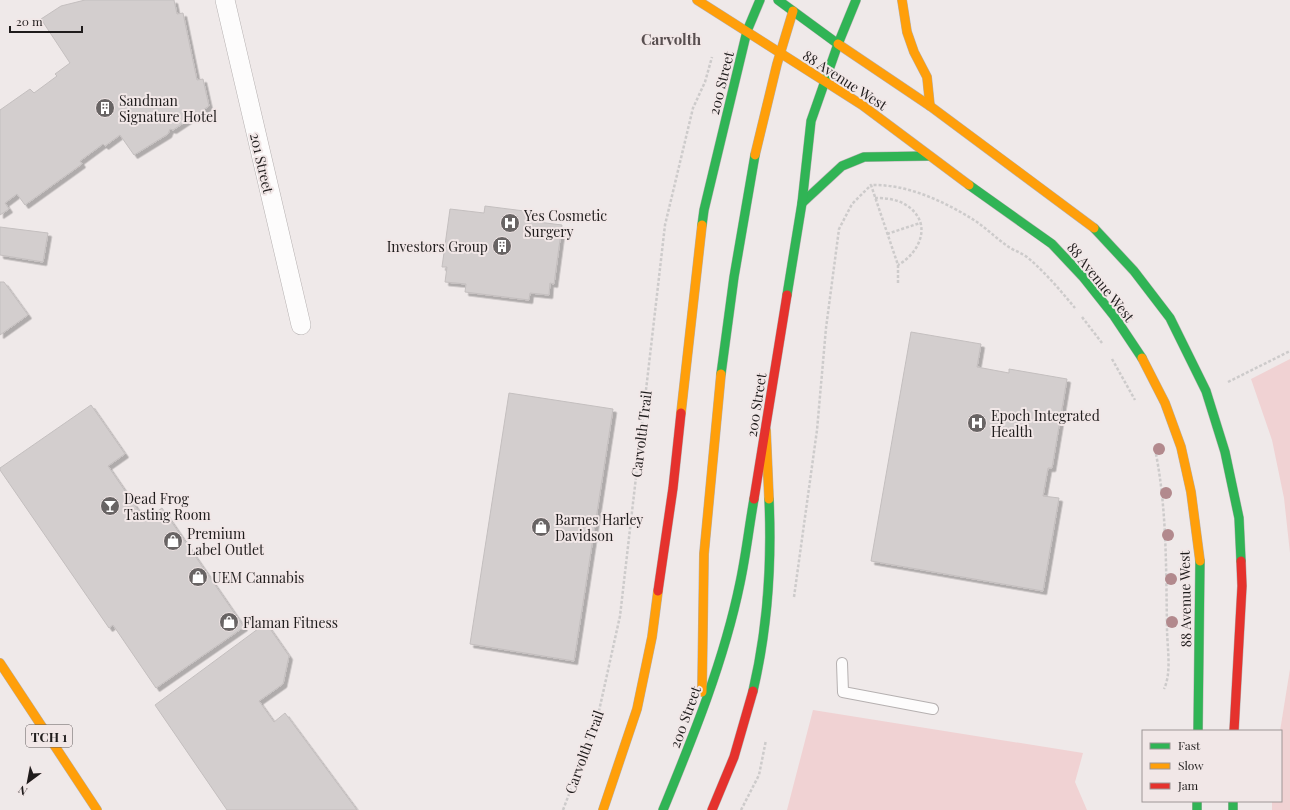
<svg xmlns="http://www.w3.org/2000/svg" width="1290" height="810" font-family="'Playfair Display',serif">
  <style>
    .green { fill: #f0d2d3 }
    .building { fill: #d3cece; stroke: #c4bfbf; filter: url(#shadow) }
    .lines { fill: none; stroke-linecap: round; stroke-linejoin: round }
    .lane-casing { stroke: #b5b0b0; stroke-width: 12 }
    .street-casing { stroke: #b5b0b0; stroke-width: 20 }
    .fast-casing { stroke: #b5b0b0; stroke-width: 10 }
    .slow-casing { stroke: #b5b0b0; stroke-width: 10 }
    .jam-casing { stroke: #b5b0b0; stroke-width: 10 }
    .path { stroke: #cdcbcb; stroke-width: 2.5; stroke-dasharray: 3 2; stroke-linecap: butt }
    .lane { stroke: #fdfcfc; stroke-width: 10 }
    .street { stroke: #fdfcfc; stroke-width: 19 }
    .fast { stroke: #30b455; stroke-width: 9 }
    .slow { stroke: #ff9f0a; stroke-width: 9 }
    .jam { stroke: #e5322d; stroke-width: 9 }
    .tree { fill: #b2898d }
    .labels { text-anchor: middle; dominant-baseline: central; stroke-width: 4; stroke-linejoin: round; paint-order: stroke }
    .shield { fill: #f1e7e7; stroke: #5e5959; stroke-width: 1 }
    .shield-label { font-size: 13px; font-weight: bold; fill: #1f1c1c }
    .street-label { font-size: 14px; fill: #1f1c1c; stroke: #f1e7e7 }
    .poi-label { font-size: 14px; fill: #1f1c1c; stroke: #f1e7e7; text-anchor: start }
    .neighbourhood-label { font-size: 15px; font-weight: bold; fill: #584f50; stroke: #f1e7e7 }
  </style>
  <defs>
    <filter id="shadow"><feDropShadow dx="3.5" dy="3.5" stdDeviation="0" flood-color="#0004"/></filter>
  </defs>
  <rect width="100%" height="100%" fill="#efe9e9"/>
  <g class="green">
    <polygon points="1290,359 1290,553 1284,498 1272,440 1251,379"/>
    <polygon points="1290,669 1290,810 1272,810 1272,801 1281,801 1281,731 1280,731"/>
    <polygon points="813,710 1083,753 1075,782 1087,810 787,810"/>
  </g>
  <g class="building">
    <polygon points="85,0 174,0 177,14 183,13 197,80 203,79 209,106 173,130 170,129 168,134 134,155 120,135 105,146 103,144 80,161 82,164 25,205 17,194 5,203 9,209 0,215 0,110 30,89 34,93 57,76 55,74 70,63 41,19 61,6"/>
    <polygon points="485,206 532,212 530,221 562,225 554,284 550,283 549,295 530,293 529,300 465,292 466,284 445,282 447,267 442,267 450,209 484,213"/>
    <polygon points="0,227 48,233 43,262 0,255"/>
    <polygon points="0,282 4,282 28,315 0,335"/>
    <polygon points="911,332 981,344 977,367 1009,373 1009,369 1067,379 1052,468 1048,468 1043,496 1059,498 1043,591 871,561"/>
    <polygon points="509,393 613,409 574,661 470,644"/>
    <polygon points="91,405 125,454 108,466 145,520 162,508 244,627 156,688 113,625 109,628 0,470 0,468"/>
    <polygon points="266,623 289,656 283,684 259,701 274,722 285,713 357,810 227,810 155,705"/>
  </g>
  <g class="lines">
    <g class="lane-casing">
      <polyline id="lane" points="842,663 843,692 933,709"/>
    </g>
    <g class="street-casing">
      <polyline id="street" points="225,0 301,325"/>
    </g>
    <g class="fast-casing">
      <g id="fast">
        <polyline points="778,0 838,44"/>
        <polyline points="969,185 1052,244 1083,277 1114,316 1142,358"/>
        <polyline points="802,203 842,166 864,157 928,156"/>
        <polyline points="702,225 704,210 747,31 760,0"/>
        <polyline points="1094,228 1134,271 1170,318 1206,391 1225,452 1239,518 1241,561"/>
        <polyline points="787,295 802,203 811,121 838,44 856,0"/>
        <polyline points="721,374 734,277 755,155"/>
        <path d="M753,691C768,627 772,565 769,499"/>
        <polyline points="1198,731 1200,561"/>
        <polyline points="1197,801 1197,810"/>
        <polyline points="1233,801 1233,810"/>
        <path d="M663,810C693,737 724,661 740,583C746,555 749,527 754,499"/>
      </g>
    </g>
    <g class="slow-casing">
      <g id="slow">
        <polyline points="697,0 862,105 969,185"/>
        <polyline points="902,0 907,32 914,52 927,77 930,106"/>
        <polyline points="838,44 930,106 1094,228"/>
        <polyline points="755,155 777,64 793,11"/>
        <polyline points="1142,358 1165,403 1181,447 1191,492 1200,561"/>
        <polyline points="681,413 702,225"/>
        <polyline points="766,430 769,499"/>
        <polyline points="0,663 97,810"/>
        <polyline points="702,692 704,554 721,374"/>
        <polyline points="603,810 637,709 652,637 658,591"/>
      </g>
    </g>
    <g class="jam-casing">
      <g id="jam">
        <polyline points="754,499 787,295"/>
        <polyline points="658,591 673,488 681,413"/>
        <polyline points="1234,731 1242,586 1241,561"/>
        <polyline points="712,810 734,757 753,691"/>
      </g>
    </g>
    <g class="path">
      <path d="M875,198C885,198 897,199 906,205C933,222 921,252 898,265"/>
      <polyline points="887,234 920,223"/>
      <path d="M898,283V265L871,185C908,184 946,202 977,222C987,229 996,238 1006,245C1012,250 1020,252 1027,257C1045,272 1060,290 1075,308"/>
      <polyline points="1082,317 1102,343"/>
      <polyline points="1112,359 1135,400"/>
      <polyline points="1228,382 1290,351"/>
      <path d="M1155,449C1167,507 1166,569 1167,628C1167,647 1172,672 1164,689"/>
      <polyline points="794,597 817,430 826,328 839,229 852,204 871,185"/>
      <polyline points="563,810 597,720 620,616 665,225 693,108 705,82 712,57"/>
      <polyline points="741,810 759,775 766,740"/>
    </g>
    <use href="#lane" class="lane"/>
    <use href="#street" class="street"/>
    <use href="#fast" class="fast"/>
    <use href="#slow" class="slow"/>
    <use href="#jam" class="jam"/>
  </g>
  <g class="tree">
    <circle cx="1159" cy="449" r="6"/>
    <circle cx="1166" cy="493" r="6"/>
    <circle cx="1168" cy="535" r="6"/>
    <circle cx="1171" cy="579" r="6"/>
    <circle cx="1172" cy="622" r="6"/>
  </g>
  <defs>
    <g id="building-disc" transform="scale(1)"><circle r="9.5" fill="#686464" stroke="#f1e7e7"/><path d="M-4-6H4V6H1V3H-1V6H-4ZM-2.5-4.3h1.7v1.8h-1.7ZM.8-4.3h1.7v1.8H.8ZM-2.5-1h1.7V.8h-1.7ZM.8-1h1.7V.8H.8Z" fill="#fff"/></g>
    <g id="hospital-disc" transform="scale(1)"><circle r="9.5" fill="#686464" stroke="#f1e7e7"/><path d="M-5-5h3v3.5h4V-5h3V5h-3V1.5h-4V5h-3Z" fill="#fff"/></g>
    <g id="bar-disc" transform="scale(1)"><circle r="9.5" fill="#686464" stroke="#f1e7e7"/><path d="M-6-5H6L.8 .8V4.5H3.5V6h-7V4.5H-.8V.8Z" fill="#fff"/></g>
    <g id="shop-disc" transform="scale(1)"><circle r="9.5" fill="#686464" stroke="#f1e7e7"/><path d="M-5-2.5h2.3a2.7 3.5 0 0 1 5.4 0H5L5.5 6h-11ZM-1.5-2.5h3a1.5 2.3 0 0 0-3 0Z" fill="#fff"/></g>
  </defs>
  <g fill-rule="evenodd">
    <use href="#building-disc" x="105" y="108"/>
    <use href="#hospital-disc" x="510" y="223"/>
    <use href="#building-disc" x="502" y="246"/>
    <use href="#hospital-disc" x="977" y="423"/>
    <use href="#bar-disc" x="110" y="506"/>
    <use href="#shop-disc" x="541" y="527"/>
    <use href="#shop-disc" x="173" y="541"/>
    <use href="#shop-disc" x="198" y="577"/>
    <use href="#shop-disc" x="229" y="622"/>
  </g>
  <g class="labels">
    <rect class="shield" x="26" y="725" width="46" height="22" rx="3"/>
    <g class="shield-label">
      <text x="49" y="736">TCH 1</text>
    </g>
    <g class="street-label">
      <text transform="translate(845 80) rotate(33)">88 Avenue West</text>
      <text transform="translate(721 83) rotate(-76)">200 Street</text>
      <text transform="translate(262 163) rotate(77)">201 Street</text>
      <text transform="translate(1101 282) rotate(51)">88 Avenue West</text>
      <text transform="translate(756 405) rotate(-81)">200 Street</text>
      <text transform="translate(641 434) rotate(-83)">Carvolth Trail</text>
      <text transform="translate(1185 599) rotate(-91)">88 Avenue West</text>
      <text transform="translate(685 717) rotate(-70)">200 Street</text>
      <text transform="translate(584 752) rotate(-70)">Carvolth Trail</text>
    </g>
    <g class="poi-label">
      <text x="119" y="100">Sandman<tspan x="119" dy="16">Signature Hotel</tspan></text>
      <text x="524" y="215">Yes Cosmetic<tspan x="524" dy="16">Surgery</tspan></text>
      <text x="488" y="246" text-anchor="end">Investors Group</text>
      <text x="991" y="415">Epoch Integrated<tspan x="991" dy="16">Health</tspan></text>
      <text x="124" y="498">Dead Frog<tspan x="124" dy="16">Tasting Room</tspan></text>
      <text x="555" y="519">Barnes Harley<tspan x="555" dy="16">Davidson</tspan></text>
      <text x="187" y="533">Premium<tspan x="187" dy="16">Label Outlet</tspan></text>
      <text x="212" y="577">UEM Cannabis</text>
      <text x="243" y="622">Flaman Fitness</text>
    </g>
    <g class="neighbourhood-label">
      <text x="671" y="39">Carvolth</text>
    </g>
  </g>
  <rect x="1142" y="730" width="140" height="72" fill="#f1e7e7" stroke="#9d9696"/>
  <rect x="1150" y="743" width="20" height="6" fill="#30b455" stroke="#9d9696"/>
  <text x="1178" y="750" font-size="12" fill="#1f1c1c">Fast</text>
  <rect x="1150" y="763" width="20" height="6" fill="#ff9f0a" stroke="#9d9696"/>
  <text x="1178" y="770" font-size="12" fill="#1f1c1c">Slow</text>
  <rect x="1150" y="783" width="20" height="6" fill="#e5322d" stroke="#9d9696"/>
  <text x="1178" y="790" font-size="12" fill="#1f1c1c">Jam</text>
  <g transform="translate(28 782) rotate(212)" stroke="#f1e7e7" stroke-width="3" paint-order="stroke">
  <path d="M0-3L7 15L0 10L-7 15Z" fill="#1f1c1c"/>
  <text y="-6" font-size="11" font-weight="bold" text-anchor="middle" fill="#1f1c1c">N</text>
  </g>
  <path d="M10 26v6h72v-6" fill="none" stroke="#1f1c1c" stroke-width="2"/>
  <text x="16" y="26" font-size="12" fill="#1f1c1c" stroke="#f1e7e7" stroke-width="3" paint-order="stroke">20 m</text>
</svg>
